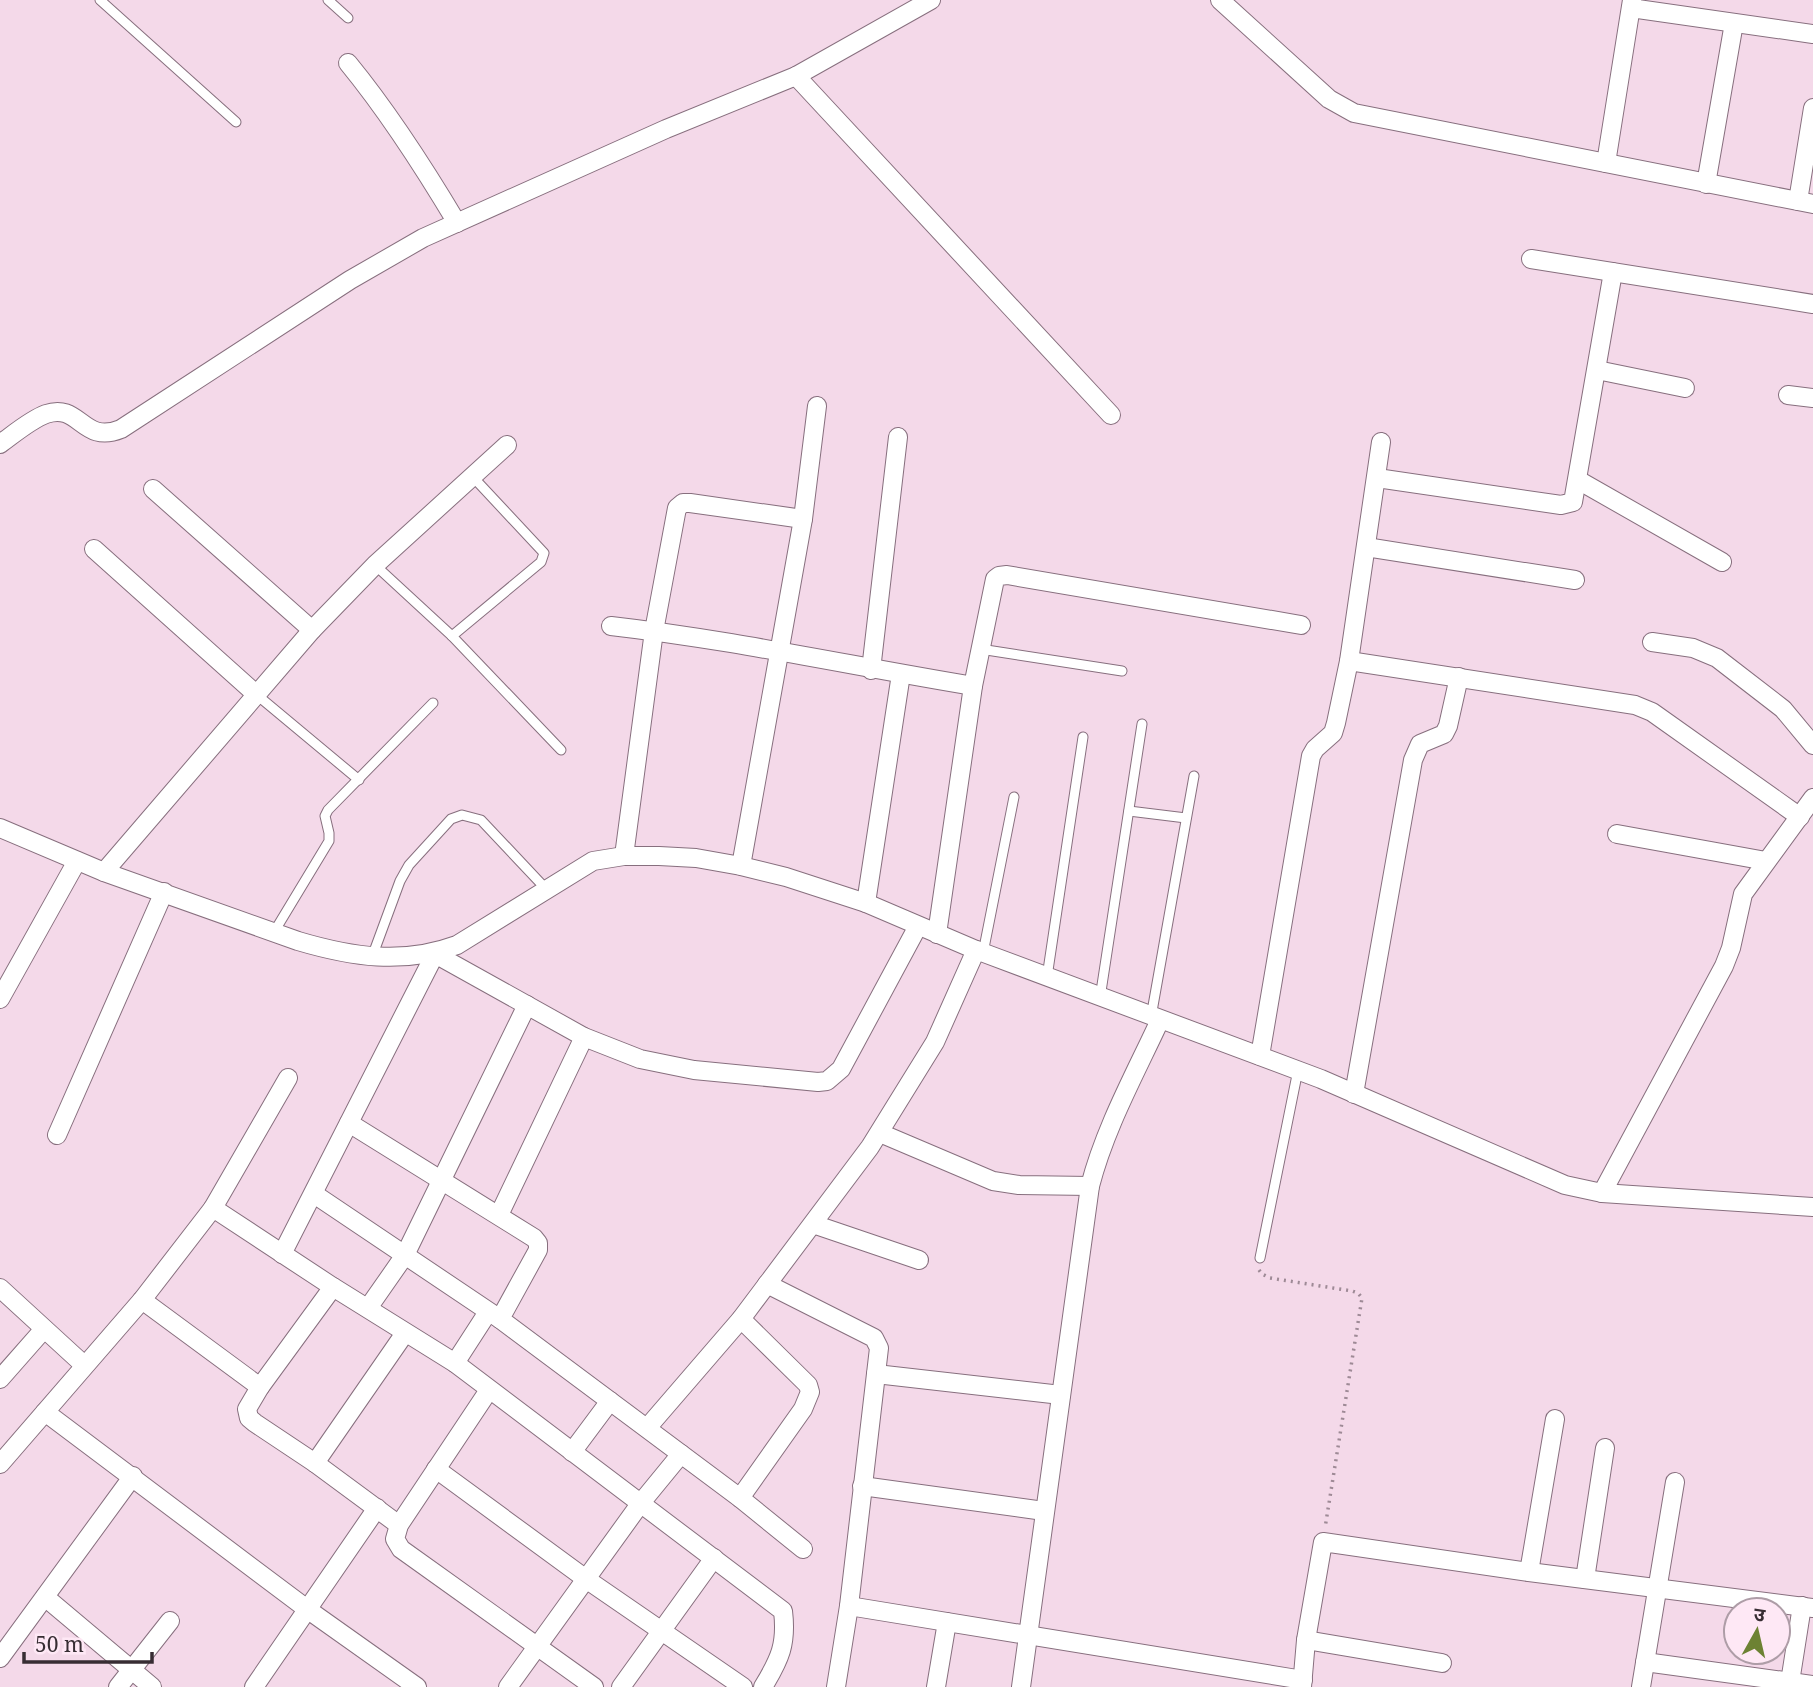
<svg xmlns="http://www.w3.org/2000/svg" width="1813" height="1687" font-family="'Noto Serif','Noto Sans Devanagari',serif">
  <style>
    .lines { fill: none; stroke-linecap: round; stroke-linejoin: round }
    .lane-casing { stroke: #876f7e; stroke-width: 11 }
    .street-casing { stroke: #876f7e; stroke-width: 20 }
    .path { stroke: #9e8a96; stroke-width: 3.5; stroke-dasharray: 2 5; stroke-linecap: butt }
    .lane { stroke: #fff; stroke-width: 9 }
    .street { stroke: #fff; stroke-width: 18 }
  </style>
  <rect width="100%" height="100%" fill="#f4d9e9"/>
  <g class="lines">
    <g class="lane-casing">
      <g id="lane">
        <polyline points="100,0 236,122"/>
        <polyline points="328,0 348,18"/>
        <polyline points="375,565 452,636 561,750"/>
        <polyline points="452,636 541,562 544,553 473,477"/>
        <polyline points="980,649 1122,671"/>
        <polyline points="257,695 359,780"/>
        <polyline points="1129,811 1186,818"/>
        <polyline points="274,932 329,841 329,833 325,816 328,810 433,703"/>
        <polyline points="983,953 1014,797"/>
        <polyline points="372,957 400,881 409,865 451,819 462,815 481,820 547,890"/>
        <polyline points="1047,977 1083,737"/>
        <polyline points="1100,998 1142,724"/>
        <polyline points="1151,1017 1194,776"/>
        <polyline points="1260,1258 1298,1070"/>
      </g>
    </g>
    <g class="street-casing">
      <g id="street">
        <polyline points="1220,0 1329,99 1354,113 1813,204"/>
        <polyline points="1631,8 1813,34"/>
        <path d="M348,63C389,113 423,166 457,223"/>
        <polyline points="796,76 1111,415"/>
        <polyline points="1606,163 1632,0"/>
        <polyline points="1706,184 1734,23"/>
        <polyline points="1798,201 1813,108"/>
        <polyline points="1531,259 1813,304"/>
        <polyline points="1597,370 1685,388"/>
        <polyline points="1788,395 1813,398"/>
        <path d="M0,444C14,434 30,420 46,414C80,402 82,445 121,429L350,280L423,238L666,129L796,76L931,0"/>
        <polyline points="1377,478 1561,505 1573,502 1613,272"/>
        <polyline points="1578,480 1722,562"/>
        <polyline points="153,489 312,630"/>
        <polyline points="1366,547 1575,580"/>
        <polyline points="94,549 257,695"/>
        <path d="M611,626C733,640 852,666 973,686"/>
        <polyline points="1652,642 1693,648 1717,658 1783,709 1813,745"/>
        <polyline points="1349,661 1635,705 1652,712 1800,817"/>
        <polyline points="871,670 898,437"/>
        <path d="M0,828L104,872L298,941C352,957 403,965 457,945L593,861L624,856H659L696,858L741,866L786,877L866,903L976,950L1321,1079L1565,1185L1602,1193L1813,1207"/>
        <polyline points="1617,834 1766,861"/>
        <polyline points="624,856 654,631 677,508 683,503 690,503 803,519"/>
        <polyline points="741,866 803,519 817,406"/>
        <polyline points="104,872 312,630 375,565 507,445"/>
        <polyline points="866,903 901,674"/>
        <polyline points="937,934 973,686 995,579 999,576 1007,575 1301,625"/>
        <polyline points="0,999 77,861"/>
        <polyline points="1260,1056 1311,756 1315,749 1333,733 1336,723 1349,661 1381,442"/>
        <polyline points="1354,1094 1413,760 1420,744 1444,734 1448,726 1459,677"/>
        <polyline points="349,1123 534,1238 538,1243 538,1250 500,1319 740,1498 803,1549"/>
        <polyline points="880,1133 993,1181 1019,1185 1090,1186"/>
        <polyline points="57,1135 164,892"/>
        <polyline points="1602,1193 1724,966 1731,948 1743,894 1813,798"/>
        <polyline points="314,1194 500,1319"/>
        <path d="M213,1208L333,1287L455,1363L783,1611C787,1644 780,1659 763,1687"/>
        <polyline points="499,1215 584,1037"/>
        <polyline points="813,1224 919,1260"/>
        <polyline points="282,1254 435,954 584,1037 640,1059 694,1070 818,1082 827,1081 841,1069 918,926"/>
        <polyline points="767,1284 874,1338 879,1348 849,1606 836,1687"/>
        <polyline points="333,1287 260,1387 247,1409 249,1418 255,1423 315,1463 399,1525"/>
        <polyline points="0,1288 84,1365"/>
        <polyline points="142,1300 260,1387"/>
        <polyline points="368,1308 405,1255 527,1005"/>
        <polyline points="455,1363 488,1312"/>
        <polyline points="876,1374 1061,1395"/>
        <polyline points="0,1379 44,1329"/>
        <polyline points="489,1390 399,1525 395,1539 401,1549 594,1687"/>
        <polyline points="45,1412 307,1609 417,1687"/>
        <polyline points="647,1428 741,1319 870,1147 935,1042 976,950"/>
        <polyline points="572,1452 610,1401"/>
        <polyline points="315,1463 405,1333"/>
        <polyline points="0,1464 142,1300 213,1208 288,1078"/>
        <polyline points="436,1469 586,1579 743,1687"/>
        <polyline points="862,1486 1044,1511"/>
        <polyline points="740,1498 803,1409 810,1392 808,1385 741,1319"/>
        <polyline points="1529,1572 1555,1419"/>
        <polyline points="1585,1579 1605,1448"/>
        <polyline points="45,1597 152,1687"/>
        <polyline points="849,1606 1303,1680"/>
        <polyline points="1306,1640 1442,1663"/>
        <polyline points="0,1658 133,1476"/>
        <polyline points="1645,1662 1813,1685"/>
        <polyline points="1790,1682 1802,1606"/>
        <polyline points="118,1687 170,1621"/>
        <polyline points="254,1687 377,1508"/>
        <polyline points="508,1687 640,1504 681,1454"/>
        <polyline points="621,1687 714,1558"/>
        <polyline points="936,1687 947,1622"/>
        <path d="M1021,1687L1090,1186C1105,1128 1135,1074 1160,1020"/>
        <polyline points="1302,1687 1306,1640 1323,1542 1529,1572 1813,1608"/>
        <polyline points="1641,1687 1675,1482"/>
      </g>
    </g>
    <polyline class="path" points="1259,1270 1262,1274 1270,1278 1352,1291 1358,1293 1362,1298 1325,1528"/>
    <use href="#lane" class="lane"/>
    <use href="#street" class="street"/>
  </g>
  <g transform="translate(1757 1631) rotate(8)"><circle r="33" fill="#fee8f5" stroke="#ae9da7" stroke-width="2"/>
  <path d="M0-5L12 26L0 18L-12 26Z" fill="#6d8233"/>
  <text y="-10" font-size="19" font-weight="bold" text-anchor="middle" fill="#372d33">उ</text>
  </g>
  <path d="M24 1652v10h128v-10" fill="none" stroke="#372d33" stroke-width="3.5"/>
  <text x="35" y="1652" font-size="21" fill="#372d33" stroke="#fee8f5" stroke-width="5" paint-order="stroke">50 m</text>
</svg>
